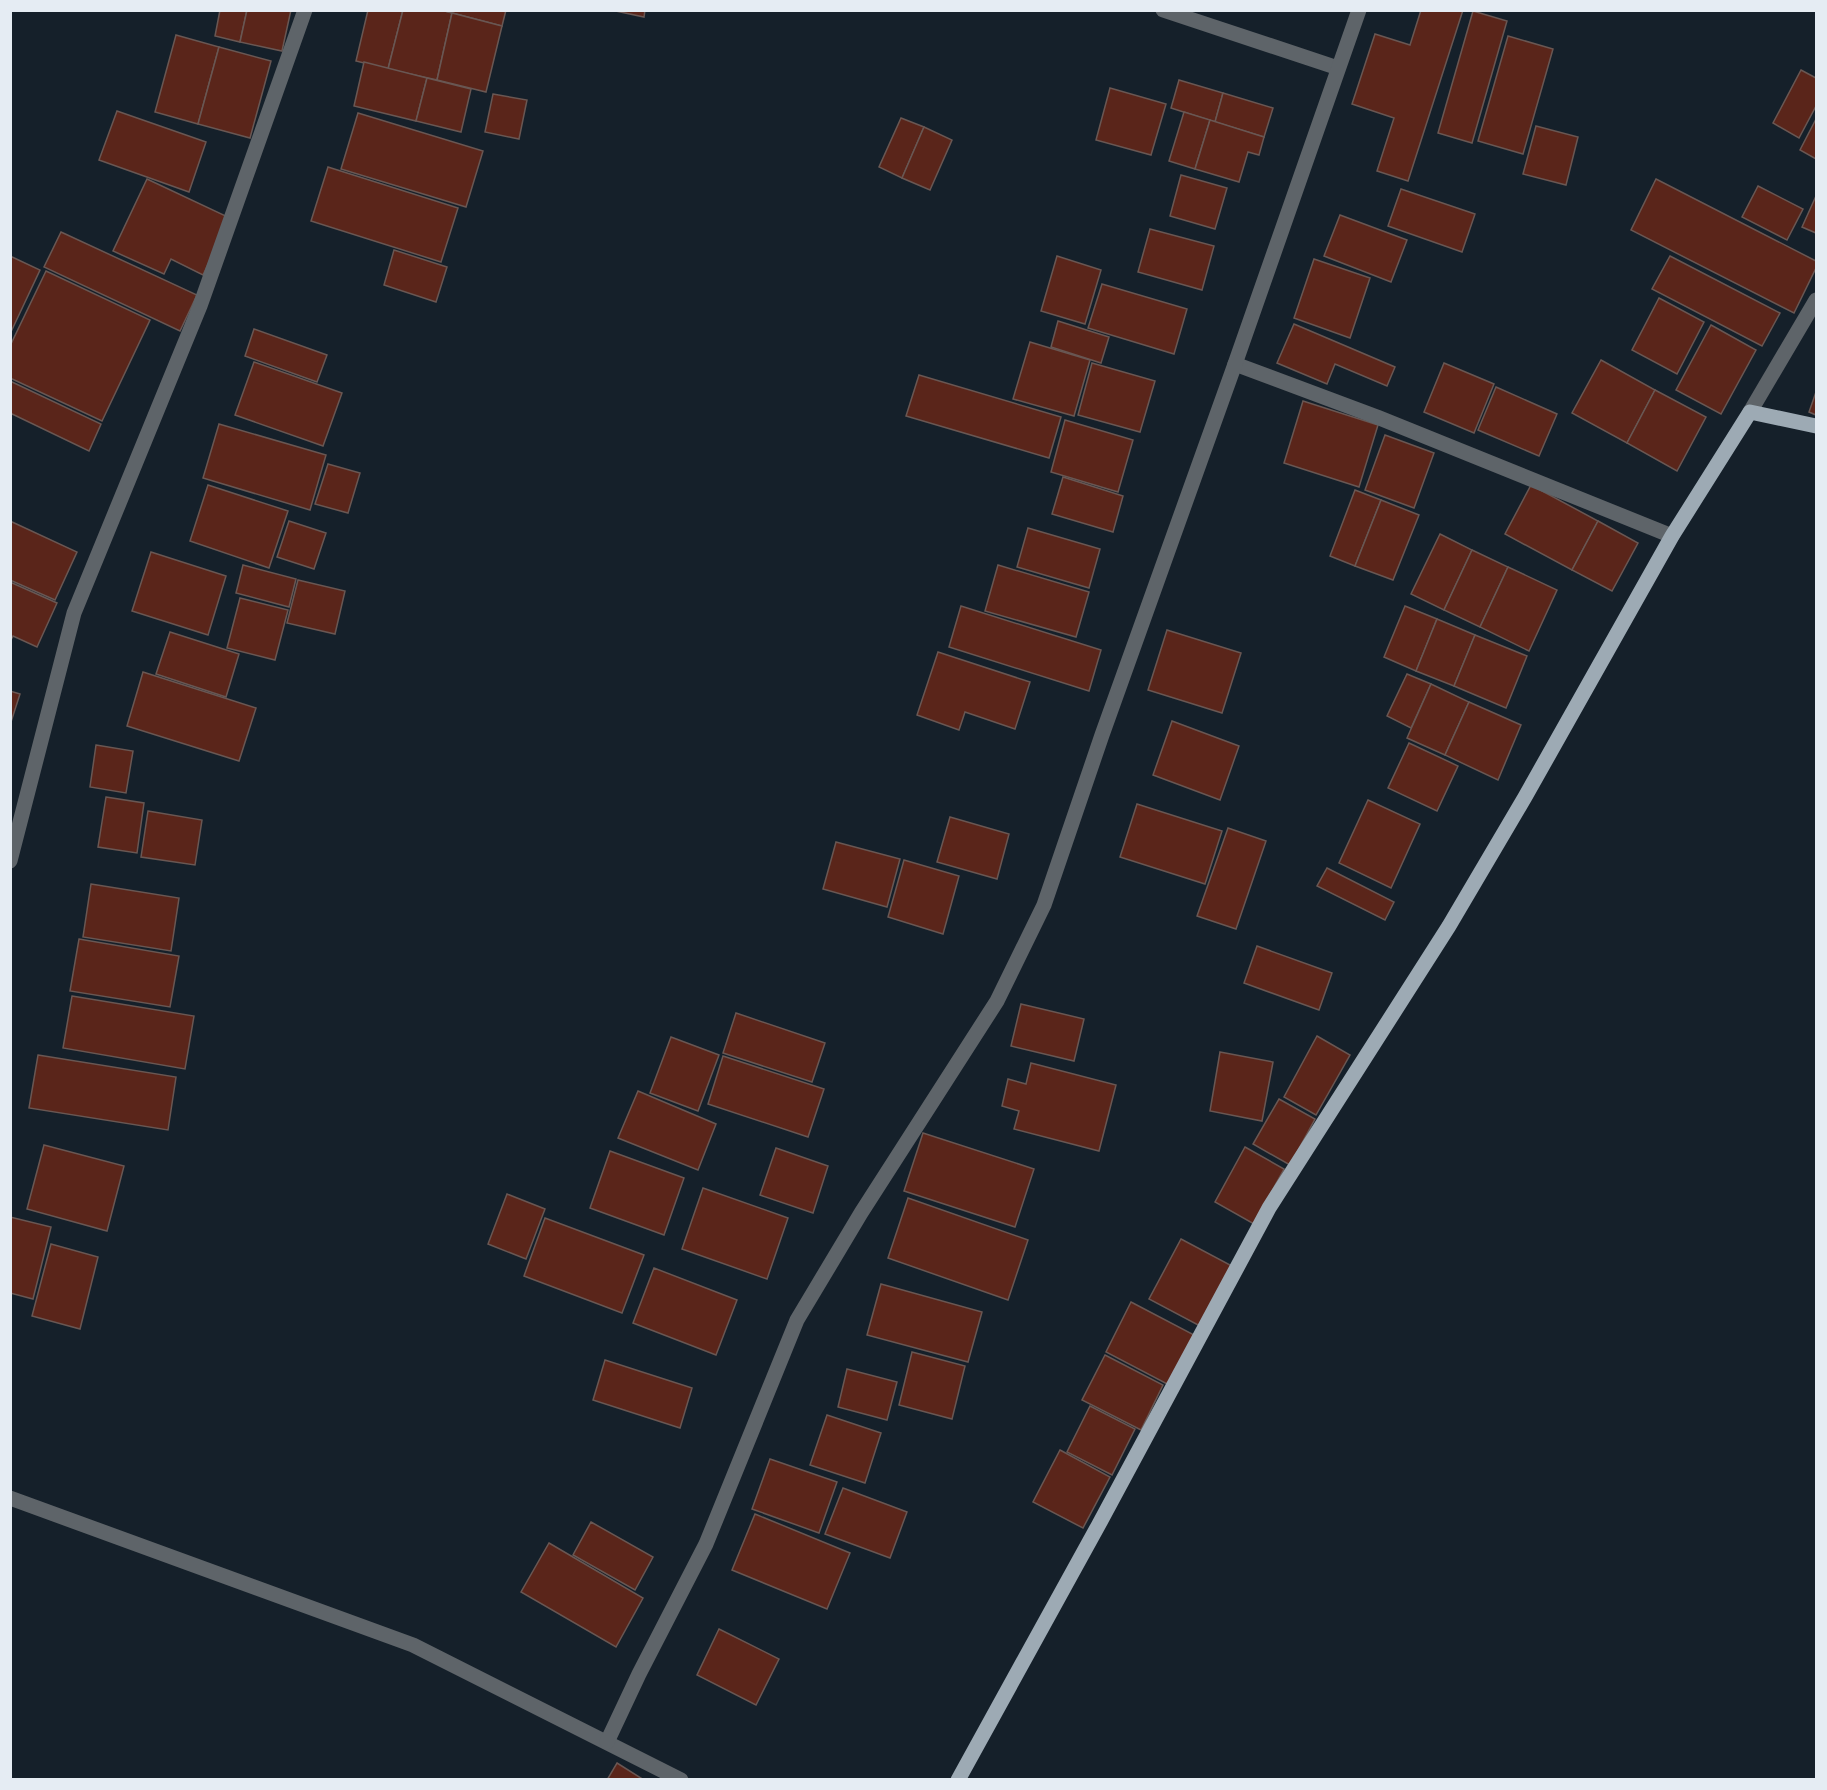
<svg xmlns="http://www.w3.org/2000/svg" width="1827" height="1790" font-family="'Roboto Serif',serif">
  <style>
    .building { fill: #5a251a; stroke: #695753; stroke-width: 1.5 }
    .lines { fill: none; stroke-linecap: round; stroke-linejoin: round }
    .minor { stroke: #5e6469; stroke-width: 15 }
    .major { stroke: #9daab4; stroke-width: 15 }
  </style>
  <rect width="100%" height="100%" fill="#15202a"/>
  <g class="building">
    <polygon points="220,10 247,10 240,42 215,36"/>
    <polygon points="247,10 291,10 282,51 240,42"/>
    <polygon points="368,10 403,10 388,69 356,61"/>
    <polygon points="403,10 441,10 452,13 437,80 388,69"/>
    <polygon points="441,10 506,10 502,26"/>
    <polygon points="611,10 645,10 644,17"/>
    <polygon points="1421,10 1463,10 1408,181 1377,171 1394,118 1352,104 1375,34 1410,45"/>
    <polygon points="1473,11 1507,21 1472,143 1438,133"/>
    <polygon points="452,13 502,26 486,92 437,80"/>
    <polygon points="176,35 219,47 198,124 155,112"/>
    <polygon points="1508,36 1553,49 1523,154 1478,141"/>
    <polygon points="219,47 271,61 250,138 198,124"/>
    <polygon points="364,62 427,78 416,121 354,106"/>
    <polygon points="1801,70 1816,78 1816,106 1799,138 1773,123"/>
    <polygon points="427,78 471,89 461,132 416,121"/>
    <polygon points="1179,80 1223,93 1215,122 1171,108"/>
    <polygon points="1110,88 1166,104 1151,155 1096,140"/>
    <polygon points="1223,93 1273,108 1264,137 1215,122"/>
    <polygon points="493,94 527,100 519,139 485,132"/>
    <polygon points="117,111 206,142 189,192 99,160"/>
    <polygon points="1184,112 1210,120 1195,169 1169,161"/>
    <polygon points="358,113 483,151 466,207 341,169"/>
    <polygon points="901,118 924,127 902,178 879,167"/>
    <polygon points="1816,119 1816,159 1800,150"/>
    <polygon points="1210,120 1264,137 1259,155 1248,152 1239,182 1195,169"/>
    <polygon points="1536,126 1578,137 1566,185 1523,174"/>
    <polygon points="924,127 952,140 930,190 902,178"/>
    <polygon points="328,167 458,208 441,262 311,221"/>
    <polygon points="1181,175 1227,188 1215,229 1170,216"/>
    <polygon points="147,179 230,218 203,275 171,259 164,274 113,251"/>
    <polygon points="1656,179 1816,261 1816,268 1794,313 1631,230"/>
    <polygon points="1758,186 1803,209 1787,240 1742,217"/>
    <polygon points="1401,189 1475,214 1462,252 1388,226"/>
    <polygon points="1816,196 1816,233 1802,227"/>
    <polygon points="1340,215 1407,240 1391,282 1324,256"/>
    <polygon points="1150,229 1214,246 1202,290 1138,272"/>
    <polygon points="61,232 197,295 180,331 44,267"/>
    <polygon points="394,250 447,267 436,302 384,285"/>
    <polygon points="10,256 40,270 10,334"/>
    <polygon points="1057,256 1101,270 1085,324 1041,311"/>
    <polygon points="1670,256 1780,313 1762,346 1652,289"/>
    <polygon points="1314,259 1370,278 1350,338 1294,318"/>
    <polygon points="46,271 150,320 102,421 10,378 10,346"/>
    <polygon points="1102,284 1187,309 1174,354 1088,328"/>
    <polygon points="1659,298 1704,322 1677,374 1632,350"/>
    <polygon points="1058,321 1109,337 1101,363 1051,347"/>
    <polygon points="1294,324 1395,367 1387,386 1335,364 1327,384 1277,363"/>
    <polygon points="1711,325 1756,350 1721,414 1676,390"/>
    <polygon points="254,329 327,355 317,382 245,356"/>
    <polygon points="1030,342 1090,360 1074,416 1013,399"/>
    <polygon points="1601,360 1655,390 1627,443 1572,413"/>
    <polygon points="254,362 342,393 323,446 235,415"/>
    <polygon points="1092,363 1155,381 1140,432 1078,415"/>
    <polygon points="1444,363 1494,384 1474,433 1424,412"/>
    <polygon points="919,375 1061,417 1049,458 906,416"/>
    <polygon points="10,381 101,424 89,451 10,413"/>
    <polygon points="1496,387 1557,414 1539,456 1478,430"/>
    <polygon points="1655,390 1706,417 1677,471 1627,443"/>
    <polygon points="1816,392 1816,415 1809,412"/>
    <polygon points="1303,401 1378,425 1359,487 1284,463"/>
    <polygon points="1065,420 1133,440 1118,492 1051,472"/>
    <polygon points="219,424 326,455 310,510 203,478"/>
    <polygon points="1385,435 1434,453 1414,508 1365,490"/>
    <polygon points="328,464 360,473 348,513 315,504"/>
    <polygon points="1063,477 1123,496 1113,532 1052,514"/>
    <polygon points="208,485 288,511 269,568 190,541"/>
    <polygon points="1531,485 1598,521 1572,570 1505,534"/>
    <polygon points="1355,490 1381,500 1355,566 1330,556"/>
    <polygon points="1381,500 1419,515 1393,580 1355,566"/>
    <polygon points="10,521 77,552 55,600 10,580"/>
    <polygon points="289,521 326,533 314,569 277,557"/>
    <polygon points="1598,521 1638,543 1612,591 1572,570"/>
    <polygon points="1028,528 1100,549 1089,588 1017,567"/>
    <polygon points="1440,534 1472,550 1444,610 1411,594"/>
    <polygon points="1472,550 1508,567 1480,627 1444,610"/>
    <polygon points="151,552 226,576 208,635 132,611"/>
    <polygon points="243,565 296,579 289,607 236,593"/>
    <polygon points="998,565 1089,592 1076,637 985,611"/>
    <polygon points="1508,567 1557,590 1529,651 1480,627"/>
    <polygon points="298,580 345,591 335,634 287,623"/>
    <polygon points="10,582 57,603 37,647 13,636 10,642"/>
    <polygon points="240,598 288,610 275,660 227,648"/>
    <polygon points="961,606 1101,650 1089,691 949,647"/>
    <polygon points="1405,606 1437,619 1416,671 1384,657"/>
    <polygon points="1437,619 1475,635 1454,686 1416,671"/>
    <polygon points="1167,630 1241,653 1222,713 1148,690"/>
    <polygon points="170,632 239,654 226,697 156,674"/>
    <polygon points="1475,635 1527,656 1506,708 1454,686"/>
    <polygon points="938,652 1030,682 1015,729 965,712 959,730 917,715"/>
    <polygon points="143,672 256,708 239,761 127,726"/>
    <polygon points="1407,674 1431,684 1411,728 1387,716"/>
    <polygon points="1431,684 1469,702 1445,755 1407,738"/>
    <polygon points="10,691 20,694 10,725"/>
    <polygon points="1469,702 1521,725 1498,780 1445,755"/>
    <polygon points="1172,721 1239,746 1220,800 1153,775"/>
    <polygon points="1409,743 1458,766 1437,811 1388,788"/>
    <polygon points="96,745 133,751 126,793 90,787"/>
    <polygon points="106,797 144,803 137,853 98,847"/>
    <polygon points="1368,800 1420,824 1391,888 1339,863"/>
    <polygon points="1137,804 1222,831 1205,884 1120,857"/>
    <polygon points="148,811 202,820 195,865 141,857"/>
    <polygon points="950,817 1009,834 997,879 937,862"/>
    <polygon points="1228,828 1266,841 1236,929 1197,916"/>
    <polygon points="836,842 900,859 887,907 823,889"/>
    <polygon points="904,860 959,876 943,934 888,917"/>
    <polygon points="1327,868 1394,902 1385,920 1317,886"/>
    <polygon points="91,884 179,898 171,951 83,937"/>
    <polygon points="79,939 179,956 170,1007 70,991"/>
    <polygon points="1257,946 1332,973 1319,1010 1244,983"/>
    <polygon points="72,996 194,1016 185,1069 63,1048"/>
    <polygon points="1021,1004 1084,1019 1074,1061 1011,1046"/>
    <polygon points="736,1013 825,1043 812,1082 723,1053"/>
    <polygon points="1317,1036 1350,1055 1316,1115 1284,1097"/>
    <polygon points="671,1037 719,1055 698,1111 650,1093"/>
    <polygon points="1220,1052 1273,1062 1262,1121 1210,1111"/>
    <polygon points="38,1055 176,1077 168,1130 29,1108"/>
    <polygon points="723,1056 824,1089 808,1137 708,1104"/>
    <polygon points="1031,1063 1116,1085 1099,1151 1014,1129 1019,1111 1002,1106 1008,1079 1026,1084"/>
    <polygon points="638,1091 716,1124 698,1170 618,1138"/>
    <polygon points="1279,1099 1315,1119 1290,1165 1253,1144"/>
    <polygon points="923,1133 1034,1169 1015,1227 904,1191"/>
    <polygon points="44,1145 124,1166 107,1231 27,1209"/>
    <polygon points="1245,1147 1284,1169 1254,1224 1215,1202"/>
    <polygon points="776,1148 828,1166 813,1213 760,1195"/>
    <polygon points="610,1151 684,1178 664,1235 590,1208"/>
    <polygon points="703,1188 788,1218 767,1279 682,1249"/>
    <polygon points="507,1194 545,1209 526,1259 488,1244"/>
    <polygon points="908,1198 1028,1240 1008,1300 888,1258"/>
    <polygon points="10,1217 51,1227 33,1299 10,1293"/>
    <polygon points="545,1218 644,1255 622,1313 524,1276"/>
    <polygon points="1181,1239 1232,1266 1200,1326 1149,1299"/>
    <polygon points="51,1244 98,1257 80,1329 32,1316"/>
    <polygon points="654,1268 737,1300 716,1355 633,1323"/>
    <polygon points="881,1284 982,1312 968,1362 867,1335"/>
    <polygon points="1131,1302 1196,1336 1171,1386 1106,1352"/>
    <polygon points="912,1352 965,1366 952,1419 899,1405"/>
    <polygon points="1105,1355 1163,1385 1141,1430 1082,1400"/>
    <polygon points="605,1360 692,1388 680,1428 593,1400"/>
    <polygon points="847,1369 897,1382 887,1420 838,1407"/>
    <polygon points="1090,1406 1135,1429 1112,1475 1067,1452"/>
    <polygon points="827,1415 881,1433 865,1483 810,1465"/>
    <polygon points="1060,1450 1110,1477 1083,1528 1033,1502"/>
    <polygon points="770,1459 837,1482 819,1533 752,1509"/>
    <polygon points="843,1488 907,1512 890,1558 825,1534"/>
    <polygon points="755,1514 850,1553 827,1609 732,1570"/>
    <polygon points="591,1522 653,1557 635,1590 573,1555"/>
    <polygon points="549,1543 643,1598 616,1647 521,1592"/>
    <polygon points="719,1629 779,1659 756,1705 697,1675"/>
    <polygon points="617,1763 644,1780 607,1780"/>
  </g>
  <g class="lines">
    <g class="minor">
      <polyline points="1163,10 1338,68"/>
      <polyline points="1235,364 1377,417 1672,536"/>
      <polyline points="1750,412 1816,300"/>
      <polyline points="10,861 74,613 200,306 305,10"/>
      <polyline points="10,1498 413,1645 681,1780"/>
      <polyline points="607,1742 639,1674 706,1544 797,1320 861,1213 997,1001 1044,905 1102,735 1235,364 1359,10"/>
    </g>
    <polyline class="major" points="958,1780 1098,1526 1269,1208 1449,926 1525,797 1672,536 1750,412 1816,426"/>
  </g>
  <rect width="1827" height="1790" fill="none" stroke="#e5ecf3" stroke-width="24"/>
</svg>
